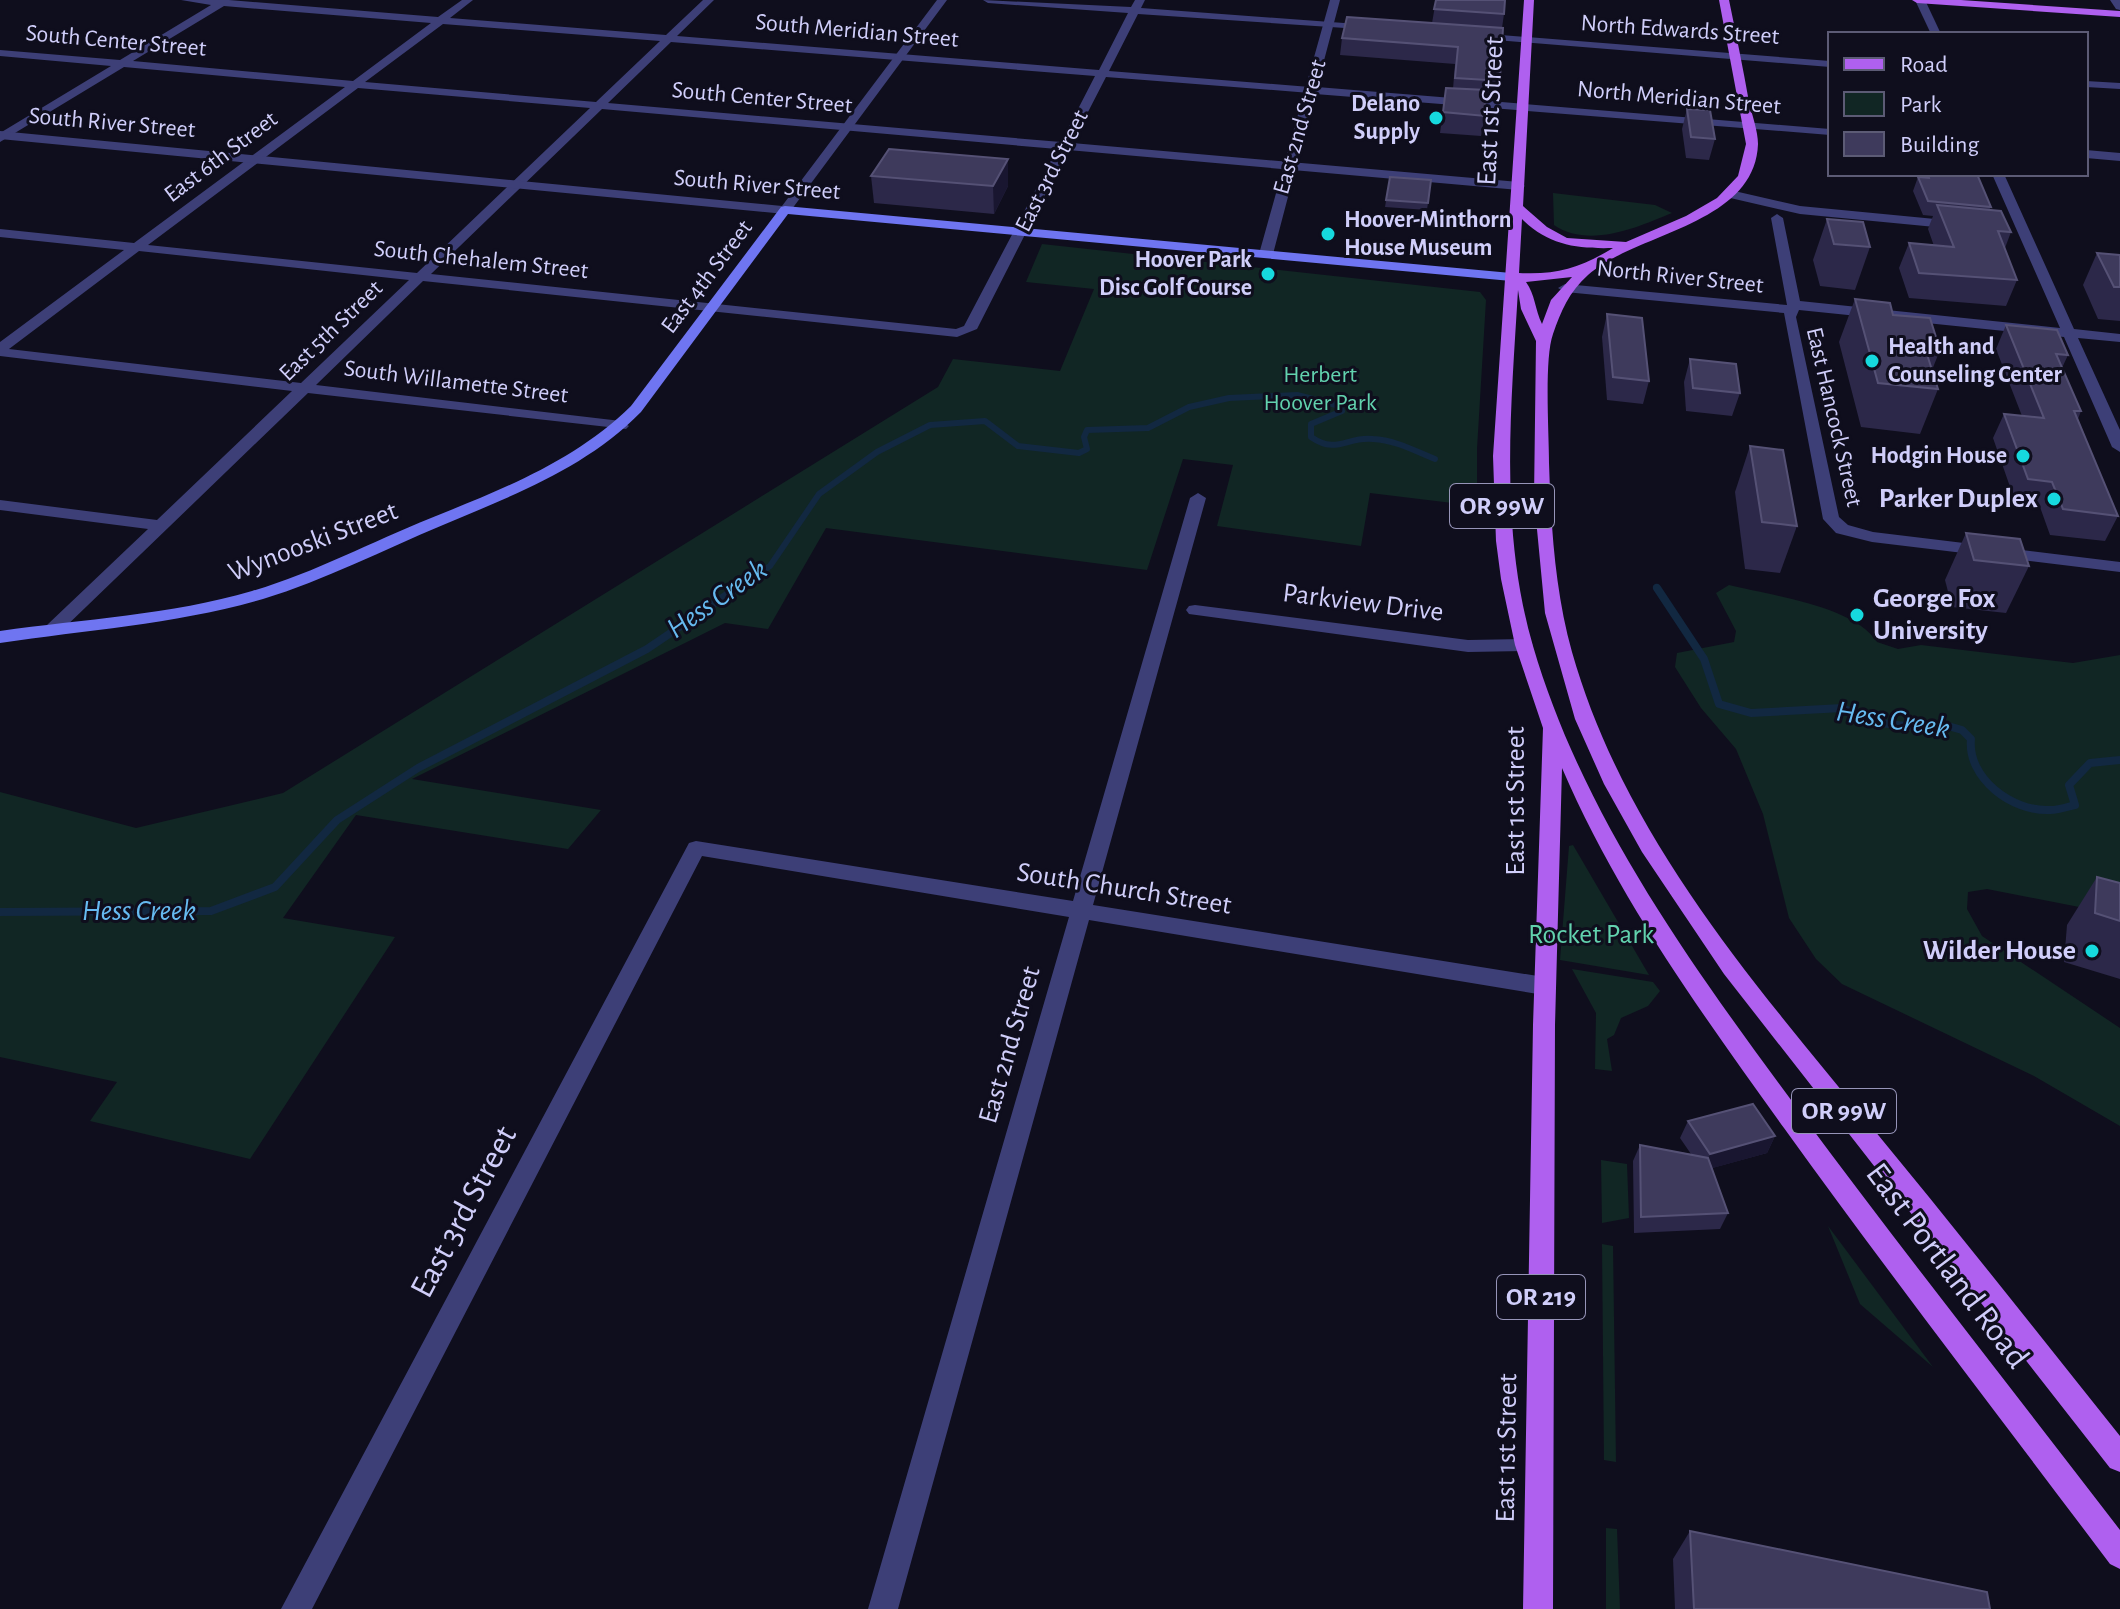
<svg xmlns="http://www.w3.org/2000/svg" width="2120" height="1609" font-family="'Alegreya Sans',sans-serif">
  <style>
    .green { fill: #112624 }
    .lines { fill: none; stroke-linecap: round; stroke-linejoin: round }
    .stream-far1 { stroke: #122841; stroke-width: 6 }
    .stream { stroke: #122841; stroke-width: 8 }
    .minor { fill: #3d3f77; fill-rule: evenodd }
    .tertiary { fill: #3d3f77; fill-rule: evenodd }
    .secondary { fill: #6f75f1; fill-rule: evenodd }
    .primary { fill: #af60ef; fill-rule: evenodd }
    .wall { fill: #2c2849 }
    .shaded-wall { fill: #191630 }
    .building { fill: #3e3a5c; stroke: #555175; stroke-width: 2 }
    .poi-dot { fill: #16d9de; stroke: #0f0e1d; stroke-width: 3 }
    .labels { text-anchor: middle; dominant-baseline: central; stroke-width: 6; stroke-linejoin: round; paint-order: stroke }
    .far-street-label { font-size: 24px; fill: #d0cefa; stroke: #0f0e1d }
    .far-poi-label { font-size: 24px; font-weight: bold; fill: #d0cefa; stroke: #0f0e1d; text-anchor: end }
    .far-park-label { font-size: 24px; fill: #62d2ae; stroke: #0f0e1d }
    .shield { fill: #0f0e1d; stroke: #9694b8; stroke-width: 2 }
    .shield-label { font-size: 26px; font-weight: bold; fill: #d0cefa }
    .street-label { font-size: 28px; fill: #d0cefa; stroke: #0f0e1d }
    .poi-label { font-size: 28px; font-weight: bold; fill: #d0cefa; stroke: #0f0e1d; text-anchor: end }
    .park-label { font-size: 28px; fill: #62d2ae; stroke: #0f0e1d }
    .water-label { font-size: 30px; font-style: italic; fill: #66baf0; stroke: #0f0e1d }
    .near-street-label { font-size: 34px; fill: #d0cefa; stroke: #0f0e1d }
  </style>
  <rect width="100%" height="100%" fill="#0f0e1d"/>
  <g class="green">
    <path d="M1553,193L1655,205L1672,213C1638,227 1589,249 1554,225Z"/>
    <polygon points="1042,244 1480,292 1486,300 1477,449 1477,506 1370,493 1361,546 1217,526 1233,465 1183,459 1147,570 826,528 768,629 725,623 412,779 601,810 568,849 356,815 283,918 395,937 250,1159 90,1121 117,1082 0,1057 0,792 136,828 283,793 938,387 953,359 1060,371 1094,289 1026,282"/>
    <path d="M1729,585C1769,595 1855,606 1877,642L1898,649L1921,645L2073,663L2120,655V915L1987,889L1968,892L1967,909L1982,936L2120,1028V1126L2034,1076L1842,984L1816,959L1789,918L1763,814L1736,749L1701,708L1675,667L1677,653L1734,642L1736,631L1716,593Z"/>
    <polygon points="1573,845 1649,975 1560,960 1569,846"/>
    <polygon points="1572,969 1653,982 1660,991 1648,1006 1621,1018 1614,1035 1607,1039 1612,1071 1595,1069 1596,1013"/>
    <polygon points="1601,1160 1627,1164 1629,1218 1602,1223"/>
    <polygon points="1828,1226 1933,1367 1860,1304"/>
    <polygon points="1602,1244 1613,1246 1616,1462 1604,1460"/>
    <polygon points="1606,1528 1617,1529 1620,1609 1606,1609"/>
  </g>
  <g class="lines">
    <g class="stream-far1">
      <polyline points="1656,587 1658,590"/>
      <path d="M734,590L770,566L819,494L877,452L930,425L985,421L1018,446L1079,453L1087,449L1084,437L1087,430L1148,428L1189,407L1229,398L1297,395L1340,406L1342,411L1311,424V437C1337,455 1347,436 1373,439C1395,440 1415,451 1435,459"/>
    </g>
    <g class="stream">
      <path d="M1657,588L1704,659L1719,704L1751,713L1842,708L1880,723L1931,729L1941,724L1962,730L1971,739C1967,778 2012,812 2050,810C2059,810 2067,807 2075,805L2069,785L2090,763L2120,760"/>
      <polyline points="0,912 211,911 275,887 337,820 418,768 647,649 737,588"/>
    </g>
    <g class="minor">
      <path d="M181,0H229L438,17L462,0H473L450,18L666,35L703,0H714L677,36L1099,70L1128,13L988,3L983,0L1131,7L1135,0H1145L1141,8L1371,25L1375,26V30L1138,14L1109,71L1310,87L1316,90L1310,93L1106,77L1072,143L1519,182L1525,186L1519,190L1068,150L977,329L957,337L423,281L316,385L621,421L629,426L626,429L308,393L59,633H47L44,629L47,625L148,529L0,510V500L157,520L292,391L0,356V342L124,250L0,237V229L134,243L345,87L124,67L0,142V133L111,66L0,56V50L120,60L211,5ZM224,6L431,23L353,81L133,61ZM443,24L660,41L596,102L365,82ZM671,42L1095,76L1061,142L608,103ZM358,88L590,108L417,273L148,245ZM602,109L1057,149L964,326L956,329L431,274ZM139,251L409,280L301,383L9,349Z"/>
      <polygon points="1915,0 1925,0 1941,34 1931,34"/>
      <polygon points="2110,0 2120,0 2120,10 2116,9"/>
      <polygon points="1475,33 1830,61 1830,67 1471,38 1471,34"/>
      <polygon points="2086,81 2120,83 2120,89 2086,87"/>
      <polygon points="1992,174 2004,174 2074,329 2120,334 2120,342 2078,338 2120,430 2120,452 2112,447 2064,337 1799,310 1796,317 1839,517 1848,525 1873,532 2120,562 2120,572 1872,542 1836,533 1823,519 1784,313 1565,292 1558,288 1565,284 1787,305 1771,218 1777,214 1783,218 1800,301 2060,328"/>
      <polygon points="1730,190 1800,206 1956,221 1962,225 1956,229 1800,214 1726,197 1726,191"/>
      <polygon points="1198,493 1206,498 1093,905 1544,977 1552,980 1555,986 1552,992 1544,995 1089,920 898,1609 868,1609 1069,917 702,856 312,1609 281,1609 689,843 696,841 1073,901 1190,498"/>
      <polygon points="1195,605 1468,640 1524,639 1533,645 1524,651 1468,652 1189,614 1186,610 1189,606"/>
    </g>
    <g class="tertiary">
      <polygon points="937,0 947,0 789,213 785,214 0,139 0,131 782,206"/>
      <polygon points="1330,0 1340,0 1317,87 1830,129 1830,135 1315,94 1273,254 1261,257 1259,254"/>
      <polygon points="2086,150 2120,153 2120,161 2086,158"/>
    </g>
    <path class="secondary" d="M785,206L1511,273L1518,277L1511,281L788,214L641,412C586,468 514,495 443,525C383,550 325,580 263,599C178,624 87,630 0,643V631C83,619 171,615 252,591C314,573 371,542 431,518C503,489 575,461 631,406L781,207Z"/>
    <g class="primary">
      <path d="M1524,0H1534L1523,206L1547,227L1567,238L1626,242L1686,216L1717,198L1738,176L1746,144L1719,0H1729C1736,34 1743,68 1749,102C1752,115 1758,131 1758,144C1755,225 1637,232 1588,275C1569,292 1561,311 1553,334C1544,359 1549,433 1549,463C1551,527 1555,591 1572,652C1624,835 1752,981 1870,1125C1955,1228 2037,1332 2120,1436V1472L2110,1468L1724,974L1642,852L1604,784L1575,719L1545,613L1534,498L1536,341L1521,309L1518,290C1511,409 1499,529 1533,646C1584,820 1696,971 1802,1115C1906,1255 2014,1392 2120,1530V1569L2110,1564C2001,1419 1890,1275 1784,1128C1702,1014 1618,898 1562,768L1555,1025L1553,1609H1523L1533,1025L1543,728L1515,645L1501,579L1496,541L1493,456ZM1522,219C1548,245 1577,249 1613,248C1580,268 1557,275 1519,273ZM1572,277L1551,300L1542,324C1535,310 1535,294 1526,282Z"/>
      <polygon points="1912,0 1961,0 2120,11 2120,17 1917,3"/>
    </g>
  </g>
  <g class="wall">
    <polygon points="1436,0 1504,14 1502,28 1500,78 1497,96 1486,95 1485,116 1481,136 1440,133 1446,88 1453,89 1455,64 1340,55 1342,38 1432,23"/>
    <polygon points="1687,109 1715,139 1709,160 1686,158 1682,129"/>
    <polygon points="1008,159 1008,186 994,214 874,203 871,176"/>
    <polygon points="1921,174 1977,174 1991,207 1989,210 2011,232 2005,248 2017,280 2006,306 1909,298 1899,268 1909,243 1934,246 1928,229 1933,216 1923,215 1913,191 1918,177 1920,177"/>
    <polygon points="1390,177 1431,180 1427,210 1385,207"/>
    <polygon points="1827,219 1870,247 1855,290 1820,286 1813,260"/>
    <polygon points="2097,253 2120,255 2120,321 2098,319 2083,285"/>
    <polygon points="1855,299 1893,315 1940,350 1932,370 1938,389 1920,434 1861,427 1839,342"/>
    <polygon points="1607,314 1649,381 1643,404 1607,400 1602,337"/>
    <polygon points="2006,325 2068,355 2062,368 2081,411 2078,419 2118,516 2105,541 2050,535 2040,507 2016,504 1993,438 2004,414 2022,416 1996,349"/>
    <polygon points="1690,359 1740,393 1732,416 1686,411 1684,382"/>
    <polygon points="1750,446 1797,526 1780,573 1745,569 1735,492"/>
    <polygon points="1966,533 2029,566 2006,613 1952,607 1945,580"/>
    <polygon points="2097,877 2120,883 2120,979 2064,962 2067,925"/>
    <polygon points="1688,1121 1775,1136 1767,1153 1712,1168 1728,1213 1720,1229 1634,1233 1633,1161 1640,1145 1691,1154 1680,1138"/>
    <polygon points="1690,1531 1990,1609 1675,1609 1673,1559"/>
  </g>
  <g class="shaded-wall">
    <polygon points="1008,159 1008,186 994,214 993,186"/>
    <polygon points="1775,1136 1767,1153 1702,1171 1710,1154"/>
  </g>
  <g class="building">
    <polygon points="1436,0 1505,0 1504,14 1434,9"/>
    <polygon points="1347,17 1503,28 1500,78 1487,77 1487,80 1455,78 1458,47 1342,38"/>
    <polygon points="1446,88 1486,90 1485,116 1443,112"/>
    <polygon points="1687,109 1710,110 1715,139 1691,137"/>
    <polygon points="889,149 1008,159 993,186 871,176"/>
    <polygon points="1928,174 1977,174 1991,207 1928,201 1918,177 1929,178"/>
    <polygon points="1390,177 1431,180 1428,203 1386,200"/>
    <polygon points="1937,205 2001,211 2011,232 1998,231 2017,280 1919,273 1909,243 1954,247"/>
    <polygon points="1827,219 1863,222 1870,247 1834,244"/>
    <polygon points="2097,253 2120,255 2120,287 2114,287"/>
    <polygon points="1855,299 1890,303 1893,315 1930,318 1940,350 1925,348 1938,389 1878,383"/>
    <polygon points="1607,314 1642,318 1649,381 1613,377"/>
    <polygon points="2006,325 2057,330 2068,355 2056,354 2081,411 2074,411 2118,516 2063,509 2052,482 2028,479 2004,414 2044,418"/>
    <polygon points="1690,359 1736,364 1740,393 1693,388"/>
    <polygon points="1750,446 1783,450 1797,526 1762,522"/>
    <polygon points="1966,533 2020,539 2029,566 1974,560"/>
    <polygon points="2097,877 2120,883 2120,921 2095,913"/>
    <polygon points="1753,1104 1775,1136 1710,1154 1688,1121"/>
    <polygon points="1640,1145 1708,1158 1728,1213 1641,1217"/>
    <polygon points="1690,1531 1987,1592 1990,1609 1694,1609"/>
  </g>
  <g class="poi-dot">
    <circle cx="1436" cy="118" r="8"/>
    <circle cx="1328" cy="234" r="8"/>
    <circle cx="1268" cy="274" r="8"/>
    <circle cx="1872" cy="361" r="8"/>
    <circle cx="2023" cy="456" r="8"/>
    <circle cx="2054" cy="499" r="8"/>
    <circle cx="1857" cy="615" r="8"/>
    <circle cx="2092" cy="951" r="8"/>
  </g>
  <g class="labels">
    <g class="far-street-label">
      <text transform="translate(1680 30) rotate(4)">North Edwards Street</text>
      <text transform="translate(857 31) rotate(5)">South Meridian Street</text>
      <text transform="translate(116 41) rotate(5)">South Center Street</text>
      <text transform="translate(762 98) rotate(5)">South Center Street</text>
      <text transform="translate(1679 98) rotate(5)">North Meridian Street</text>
      <text transform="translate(112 123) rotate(5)">South River Street</text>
      <text transform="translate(1300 127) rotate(-74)">East 2nd Street</text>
      <text transform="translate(221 157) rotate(-37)">East 6th Street</text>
      <text transform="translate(1052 171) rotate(-63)">East 3rd Street</text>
      <text transform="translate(757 185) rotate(5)">South River Street</text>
      <text transform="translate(481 260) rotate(6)">South Chehalem Street</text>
      <text transform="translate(707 277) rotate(-53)">East 4th Street</text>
      <text transform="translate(1680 277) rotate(6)">North River Street</text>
      <text transform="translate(331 331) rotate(-44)">East 5th Street</text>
      <text transform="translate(456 382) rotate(7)">South Willamette Street</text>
      <text transform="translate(1834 417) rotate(77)">East Hancock Street</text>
    </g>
    <g class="far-poi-label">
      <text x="1420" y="104">Delano<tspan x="1420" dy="28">Supply</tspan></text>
      <text x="1344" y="220" text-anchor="start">Hoover-Minthorn<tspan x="1344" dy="28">House Museum</tspan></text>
      <text x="1252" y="260">Hoover Park<tspan x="1252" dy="28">Disc Golf Course</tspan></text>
      <text x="1888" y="347" text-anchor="start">Health and<tspan x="1888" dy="28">Counseling Center</tspan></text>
      <text x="2007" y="456">Hodgin House</text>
    </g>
    <g class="far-park-label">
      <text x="1320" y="375">Herbert<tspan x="1320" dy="28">Hoover Park</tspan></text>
    </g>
    <g class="shield">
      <rect x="1450" y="484" width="104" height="44" rx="6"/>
      <rect x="1792" y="1089" width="104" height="44" rx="6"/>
      <rect x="1497" y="1275" width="88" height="44" rx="6"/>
    </g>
    <g class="shield-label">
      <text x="1502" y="506">OR 99W</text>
      <text x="1844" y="1111">OR 99W</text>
      <text x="1541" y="1297">OR 219</text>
    </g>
    <g class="street-label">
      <text transform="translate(1491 111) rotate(-87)">East 1st Street</text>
      <text transform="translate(313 542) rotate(-21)">Wynooski Street</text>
      <text transform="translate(1363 603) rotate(7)">Parkview Drive</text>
      <text transform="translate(1516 801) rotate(-90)">East 1st Street</text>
      <text transform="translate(1124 889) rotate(9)">South Church Street</text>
      <text transform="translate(1010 1045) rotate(-74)">East 2nd Street</text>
      <text transform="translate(1507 1448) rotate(-89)">East 1st Street</text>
    </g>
    <g class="poi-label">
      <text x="2038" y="499">Parker Duplex</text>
      <text x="1873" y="599" text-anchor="start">George Fox<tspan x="1873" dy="32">University</tspan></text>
      <text x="2076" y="951">Wilder House</text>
    </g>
    <g class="park-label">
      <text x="1591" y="935">Rocket Park</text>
    </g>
    <g class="water-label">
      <text transform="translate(717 599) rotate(-35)">Hess Creek</text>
      <text transform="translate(1893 720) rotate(9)">Hess Creek</text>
      <text x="139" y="911">Hess Creek</text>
    </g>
    <g class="near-street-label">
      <text transform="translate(464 1212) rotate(-62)">East 3rd Street</text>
      <text transform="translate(1947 1266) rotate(53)">East Portland Road</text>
    </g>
  </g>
  <rect x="1828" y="32" width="260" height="144" fill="#0f0e1d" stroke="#5c5b75" stroke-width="2"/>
  <rect x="1844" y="58" width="40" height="12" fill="#af60ef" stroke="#5c5b75" stroke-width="2"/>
  <text x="1900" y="72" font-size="24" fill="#d0cefa">Road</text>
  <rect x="1844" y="92" width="40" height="24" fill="#112624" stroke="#5c5b75" stroke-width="2"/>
  <text x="1900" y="112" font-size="24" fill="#d0cefa">Park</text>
  <rect x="1844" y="132" width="40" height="24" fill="#3e3a5c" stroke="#5c5b75" stroke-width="2"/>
  <text x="1900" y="152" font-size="24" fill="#d0cefa">Building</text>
</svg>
